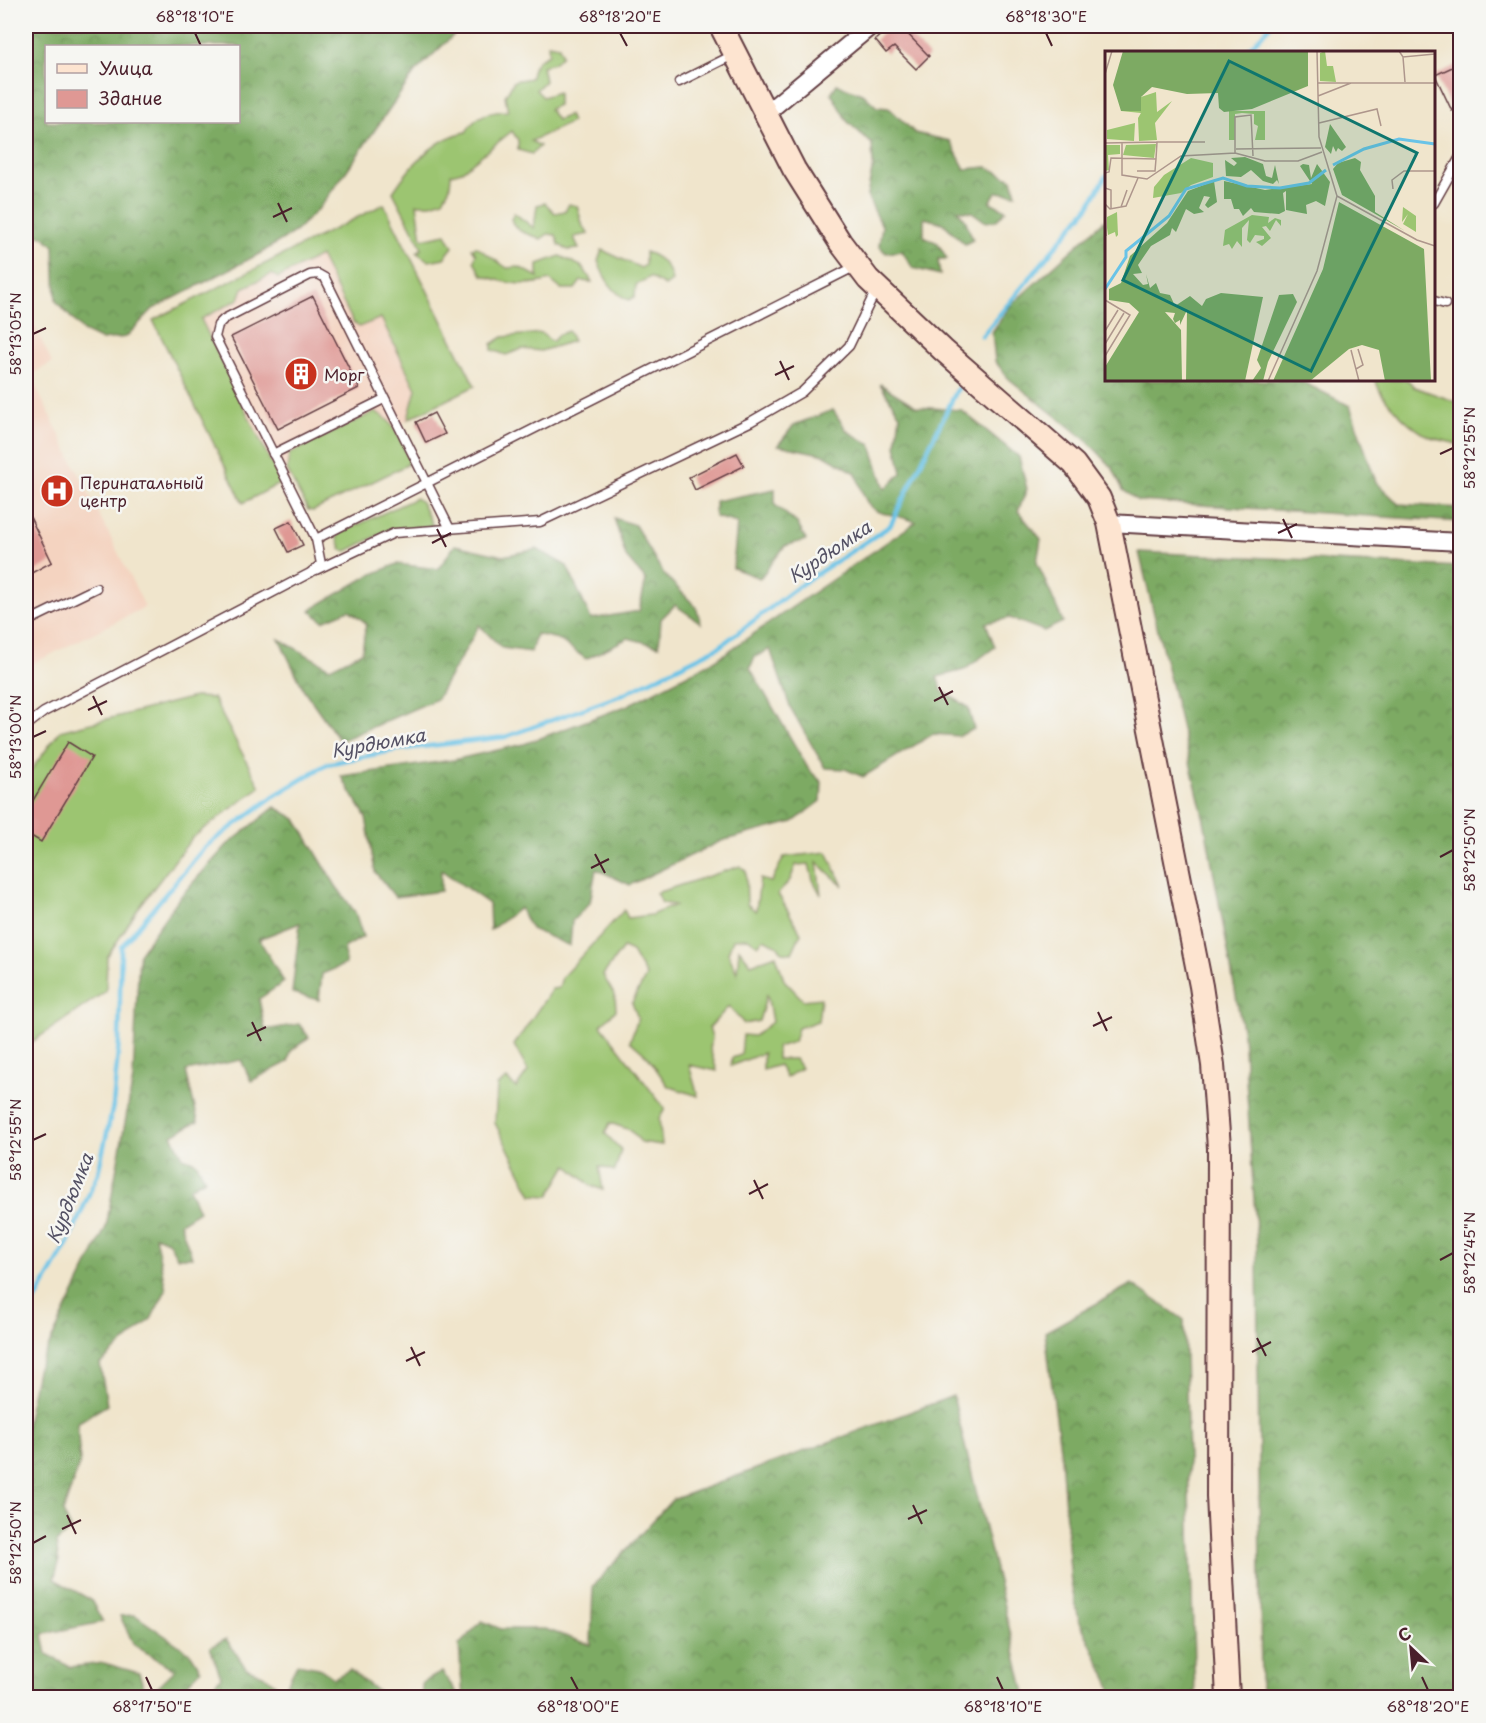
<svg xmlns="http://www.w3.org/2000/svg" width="1486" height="1723" font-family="'Playpen Sans',sans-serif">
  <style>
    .built { fill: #f4d3c0 }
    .grass { fill: #9cc571; stroke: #73724e; stroke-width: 1.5 }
    .forest { fill: url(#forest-crowns); stroke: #646447; stroke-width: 1.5; fill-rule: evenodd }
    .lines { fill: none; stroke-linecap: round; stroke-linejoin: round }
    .stream { stroke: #69c3e7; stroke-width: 4.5 }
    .building { fill: #df9894 }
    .service-casing { stroke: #633d43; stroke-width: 11 }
    .minor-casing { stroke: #633d43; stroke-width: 20 }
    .secondary-casing { stroke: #633d43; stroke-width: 26 }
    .service { stroke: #fff; stroke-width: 8 }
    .minor { stroke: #fff; stroke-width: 16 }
    .secondary { stroke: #fde4d0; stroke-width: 22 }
    .ticks { fill: none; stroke: #4a1f2b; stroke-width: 2 }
    .labels { text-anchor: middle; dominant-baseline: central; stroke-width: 5; stroke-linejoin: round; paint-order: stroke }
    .poi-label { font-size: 16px; fill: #4a1f2b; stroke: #f6f6f2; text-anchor: start }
    .water-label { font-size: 18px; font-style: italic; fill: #535063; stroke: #f6f6f2 }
    .inset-river { fill: none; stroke: #69c3e7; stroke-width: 3 }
    .inset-road { fill: none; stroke: #ae968c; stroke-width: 1.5 }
    .view { fill: #0f766e; fill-opacity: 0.15; stroke: #0f766e; stroke-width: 3 }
    .inset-edge { fill: none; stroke: #4a1f2b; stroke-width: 3 }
    .neatline { fill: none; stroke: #4a1f2b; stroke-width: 2 }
    .ticks-label { font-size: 15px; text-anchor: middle; fill: #4a1f2b }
  </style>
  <defs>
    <pattern id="forest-crowns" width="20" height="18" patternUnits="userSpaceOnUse" patternTransform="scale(1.5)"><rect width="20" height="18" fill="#7daa63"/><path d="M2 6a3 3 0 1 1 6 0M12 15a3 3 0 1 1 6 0" fill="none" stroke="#688a52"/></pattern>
  </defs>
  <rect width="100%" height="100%" fill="#f6f6f2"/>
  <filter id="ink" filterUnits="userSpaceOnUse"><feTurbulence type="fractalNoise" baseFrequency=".0167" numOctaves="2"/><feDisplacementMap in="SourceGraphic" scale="12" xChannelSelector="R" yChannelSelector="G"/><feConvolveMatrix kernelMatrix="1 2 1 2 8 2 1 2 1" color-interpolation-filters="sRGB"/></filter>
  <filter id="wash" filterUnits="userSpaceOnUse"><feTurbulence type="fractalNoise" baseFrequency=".008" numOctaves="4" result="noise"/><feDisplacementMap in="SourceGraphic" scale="24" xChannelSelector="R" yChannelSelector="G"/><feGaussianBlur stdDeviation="1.35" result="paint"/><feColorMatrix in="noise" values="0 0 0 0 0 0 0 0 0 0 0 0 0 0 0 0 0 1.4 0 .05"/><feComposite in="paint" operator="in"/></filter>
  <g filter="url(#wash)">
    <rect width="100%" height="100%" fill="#f0e5cc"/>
    <g class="built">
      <polygon points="384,204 475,386 243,503 153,320"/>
      <polygon points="26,307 52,363 30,375 145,607 26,667"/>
    </g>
    <g class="grass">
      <path d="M548,44L559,46L562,55L554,63L542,66L545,81L536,90L543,97L558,92V105L549,109L557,120L569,115L572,122L531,141L540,146L532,154L518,150V140L512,131L462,171L451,174L450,187L443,200L431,204H417L422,239L446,234L453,247L444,258L429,261L417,253L422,248L393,192C410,166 434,138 466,132C477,114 488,112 508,111L505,96L514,81L531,78C532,65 537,59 549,54Z"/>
      <path d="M545,203L555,213L565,211L569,204L577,206L583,227L589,234L574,237L579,249L568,250L559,245L556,235L548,234L541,239C529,233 516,234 511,219L514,213L534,228L537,205Z"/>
      <polygon points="384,204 475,386 408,419 416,389 381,318 359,327 353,322 320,256 278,278 272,274 243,288 239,299 201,319 281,483 243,503 153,320"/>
      <path d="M477,247L507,268L519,267L538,277V264L560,256L583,267L592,282L581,281L575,289H561L550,280C526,287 506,284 482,275L474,261L476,254L472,248Z"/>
      <path d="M602,250L641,268L645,265V252C659,256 670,266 672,281L665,286L650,277L636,285L635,296L629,300C613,294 603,276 598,261Z"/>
      <polygon points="568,331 573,341 541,351 522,349 506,355 492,350 492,344 503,337 541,333 552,342 558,335"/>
      <path d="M1376,380H1408L1414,387L1460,403V445C1449,441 1435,440 1424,434C1409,425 1378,397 1376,380Z"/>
      <path d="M374,412C393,416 402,444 409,460L407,465L313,511L308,510L287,470L289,454Z"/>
      <polygon points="416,498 421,502 433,526 391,529 347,551 342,550 337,537 340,533"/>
      <polygon points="194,697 213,698 260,787 192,838 140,906 107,957 106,991 26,1046 26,777 60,731"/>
      <polygon points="827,852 843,886 817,862 821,895 813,880 809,864 796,865 790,880 778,894 801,933 792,953 782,952 777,945 763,939 758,945 748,938 733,939 728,953 737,973 739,949 751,964 776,955 784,980 803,1000 821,998 818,1021 798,1028 794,1042 777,1047 777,1059 795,1059 801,1068 786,1078 779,1065 763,1070 763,1053 731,1066 732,1058 741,1055 743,1035 754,1036 772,1022 767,994 759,1021 744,1024 729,1006 709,1028 712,1038 710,1049 717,1071 689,1065 698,1096 668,1086 648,1057 630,1041 638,1018 632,1003 646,976 632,952 623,948 603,975 615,996 616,1010 601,1025 665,1109 659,1119 662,1145 641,1142 630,1130 610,1123 605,1133 621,1150 615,1171 599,1166 603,1190 590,1185 567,1165 549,1196 532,1195 495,1123 497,1086 507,1079 516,1088 528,1071 514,1045 552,989 559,988 562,977 624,910 628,918 651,915 675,905 662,903 656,893 740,866 746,871 747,904 756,911 760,879 771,882 784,857"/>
    </g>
    <g class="forest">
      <path d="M26,26H463L415,72L345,173L320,207L296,231L261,253L153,309L126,337L102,340L83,331L56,301L54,246L43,236H26ZM238,46V122H46V46Z"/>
      <polygon points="837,84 864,95 877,107 889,108 915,133 950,141 965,169 987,167 1012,179 1016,194 996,192 990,202 1006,210 997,220 986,222 972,212 957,210 965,219 973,240 965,244 943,223 924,218 924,237 938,243 947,259 938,259 940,275 913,268 902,251 886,253 879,246 882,226 867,196 873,165 872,144 847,121 831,93"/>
      <polygon points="1104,221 1106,222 1106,380 1299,380 1350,406 1376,482 1399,504 1460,508 1460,522 1138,501 1123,490 1112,467 1087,441 1008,378 995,361 992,332 1011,305"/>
      <path d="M880,384L917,407L961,410L1019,457L1027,489L1018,511L1041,539L1037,562L1063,622L1044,631L1010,618L986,623L995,647L964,670L937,677L942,691L968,707L974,729L959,736L933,734L863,777L845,769L825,768L790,707L770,649L755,657L750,668L809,770L822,782L821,801L793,822L721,841L630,885L596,869L590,903L572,921L570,946L531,929L520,908L490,930L489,904L441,870V891L395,897L375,872L366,817L341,776L453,760L524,744L626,706L714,661L916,522C875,506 871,525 856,473L825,455L778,445L794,425L833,410L847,431L871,445L885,489L902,473L896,445L900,415Z"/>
      <polygon points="775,489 775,505 797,523 806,540 785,546 760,578 733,568 737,523 715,517 715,501"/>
      <path d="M614,518L635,525L663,573L696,607L701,623L675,605L661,619L659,646L628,638L586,659L558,639L536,634L531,652L502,648L479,625C467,651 449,673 437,699L340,741L304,690L279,639L330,668L362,652L366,623L349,610L323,621L310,610L368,576L397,564L438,569L455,545L503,556L537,549L567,566L591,619L639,611L646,580L626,557Z"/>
      <polygon points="1139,552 1460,567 1460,1697 1261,1697 1257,1245 1243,1034 1204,820"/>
      <polygon points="275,807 296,819 336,886 355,912 363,937 344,948 346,964 322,974 319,1000 292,993 300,923 259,939 284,982 259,999 265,1030 299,1024 309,1037 291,1051 288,1062 251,1081 241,1060 186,1071 198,1121 172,1135 183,1157 196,1162 205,1179 189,1188 199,1211 180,1223 192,1257 177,1257 168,1241 155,1236 166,1290 151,1319 100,1364 107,1405 77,1423 80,1462 63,1512 71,1529 56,1543 59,1563 54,1579 91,1600 103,1622 43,1634 47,1654 70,1667 104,1663 139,1673 147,1697 175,1670 134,1645 120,1616 135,1615 191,1654 201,1670 187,1684 203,1695 221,1677 210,1647 226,1639 246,1668 265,1676 283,1691 297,1664 319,1668 334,1678 350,1670 385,1697 26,1697 26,1424 37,1370 106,1227 133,1079 139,954 179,898 227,845"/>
      <polygon points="1132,1284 1184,1320 1195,1697 1111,1697 1111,1687 1079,1620 1071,1583 1061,1457 1045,1332"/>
      <polygon points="953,1396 1026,1697 463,1697 459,1645 482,1621 501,1629 545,1629 591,1645 593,1586 672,1500"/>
      <polygon points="442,1672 460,1697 422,1697 422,1683"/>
    </g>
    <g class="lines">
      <g class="stream">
        <polyline points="1246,52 1270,26"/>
        <polyline points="982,336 1089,206 1106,176"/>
        <polyline points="26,1317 69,1241 98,1173 113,1106 119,1041 121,947 205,847 274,796 327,764 396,750 505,737 619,696 719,647 803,583 890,526 958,388"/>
      </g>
    </g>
    <g id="blocks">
      <g class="building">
        <polygon points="891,26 900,26 929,56 916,69 894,47 886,53 875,40"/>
        <polygon points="1461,63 1461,107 1452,111 1435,75"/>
        <polygon points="313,296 359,388 278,429 231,337"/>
        <polygon points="434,413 445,434 426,443 416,422"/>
        <polygon points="737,453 744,466 695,490 689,477"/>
        <polygon points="26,509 52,562 26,576"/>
        <polygon points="291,521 303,545 288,552 276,528"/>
        <polygon points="68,742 92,757 41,842 26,833 26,812"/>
      </g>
    </g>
  </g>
  <g filter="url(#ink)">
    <use href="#blocks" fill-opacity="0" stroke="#633d43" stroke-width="1.5"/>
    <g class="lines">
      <g class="service-casing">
        <g id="service">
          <polyline points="679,82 735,54"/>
          <polyline points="1434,203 1460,157"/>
          <polyline points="1434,301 1445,304"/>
          <polyline points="273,454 384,399"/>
          <polyline points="316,539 856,266"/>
          <polyline points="316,570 394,533 540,522 750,422 802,392 849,346 876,290"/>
          <polyline points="26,622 96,588"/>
          <polyline points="26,726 44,712 310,573 321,564 316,539 215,337 218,325 224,319 310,275 318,274 325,278 450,529"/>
        </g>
      </g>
      <g class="minor-casing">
        <g id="minor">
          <polyline points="765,114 871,26"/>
          <polyline points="1109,523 1460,542"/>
        </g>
      </g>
      <g class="secondary-casing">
        <polyline id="secondary" points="721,26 794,169 840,242 868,279 943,350 1074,464 1099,498 1109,523 1201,986 1213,1065 1219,1148 1218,1496 1228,1698"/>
      </g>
      <use href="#service" class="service"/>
      <use href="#minor" class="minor"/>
      <use href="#secondary" class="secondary"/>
    </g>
  </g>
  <path class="ticks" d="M195,33L201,46M620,33L627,46M1046,33L1052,46M278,203L287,222M273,217L292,208M33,334L46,328M780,361L789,380M775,375L794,366M1440,454L1453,448M1283,519L1292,538M437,529L446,547M1278,533L1297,524M432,543L451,533M939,687L948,705M93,696L102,715M934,701L953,691M88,710L107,701M33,737L46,731M595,854L605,873M1440,857L1453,850M591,868L609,859M1098,1012L1107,1031M252,1022L261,1041M1093,1026L1112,1017M247,1036L266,1027M33,1140L46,1134M754,1180L763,1199M749,1194L768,1184M1440,1260L1453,1253M1257,1338L1266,1356M411,1347L420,1366M1252,1352L1271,1342M406,1361L425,1352M913,1505L922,1524M67,1515L76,1534M908,1519L927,1510M62,1529L81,1520M33,1543L46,1536M146,1677L152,1690M571,1677L578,1690M997,1677L1003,1690M1422,1677L1428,1690"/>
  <defs>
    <g id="building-disc" transform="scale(1.725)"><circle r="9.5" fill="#c8321e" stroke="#f6f6f2"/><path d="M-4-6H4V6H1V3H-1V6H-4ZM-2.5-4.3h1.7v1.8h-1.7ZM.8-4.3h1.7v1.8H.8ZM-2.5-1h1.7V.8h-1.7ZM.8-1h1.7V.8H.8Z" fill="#fff"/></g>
    <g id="hospital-disc" transform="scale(1.725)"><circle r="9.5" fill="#c8321e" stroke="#f6f6f2"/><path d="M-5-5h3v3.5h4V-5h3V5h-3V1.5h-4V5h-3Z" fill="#fff"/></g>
  </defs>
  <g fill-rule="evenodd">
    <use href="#building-disc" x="301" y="374"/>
    <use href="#hospital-disc" x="57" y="491"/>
  </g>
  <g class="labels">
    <g class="poi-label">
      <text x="324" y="374">Морг</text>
      <text x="80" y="482">Перинатальный<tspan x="80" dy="18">центр</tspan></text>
    </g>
    <g class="water-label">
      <text transform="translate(829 551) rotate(-34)">Курдюмка</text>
      <text transform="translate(378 742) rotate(-10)">Курдюмка</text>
      <text transform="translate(69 1198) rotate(-68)">Курдюмка</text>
    </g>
  </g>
  <g transform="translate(1105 51)">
    <rect width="330" height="330" fill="#f0e5cc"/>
    <path d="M220,0L222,15H228L231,31L215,30V2ZM51,41L52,61L67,50L50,72L52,89L34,90L33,67L36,62L16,60L35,59L36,46ZM124,60H160V89H150L153,75L149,73V63L137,62L130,63V89H124ZM30,72L29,90L2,88V79ZM51,93L49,107L18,104L21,94ZM86,107L108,112V126L86,134L76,142L48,147L49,136L59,124ZM298,156L311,165V181L298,173L303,163L297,171ZM12,161L13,184L11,186L10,181L3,184L2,177V166ZM147,164L164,166L163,172L170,167L176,169V175L171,169L165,180L161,175L157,176L166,187L157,195L151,191L159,188V185L150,184L145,192L142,189L144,169L137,177V196L132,190L127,198L124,193L118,195L120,179Z" fill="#9cc571"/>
    <path d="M18,0H203V35L147,58L119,61L114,57L113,42L82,43L47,36L36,46V60H16L8,34ZM225,73L241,96L237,100L233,97L231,101L228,95L226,103L220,96ZM140,106L158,113L161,125L167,127L170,114L174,133L172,129L168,133L158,130L146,119L136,126L121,125L120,109L129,115L132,112L126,107ZM250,107L256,111L255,119L270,145V161L300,180L237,144L228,118L233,112ZM198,113L204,114L206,127L212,113L225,131L220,155L211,150L201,154L202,163L181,159V140L178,142L180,160L174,163L149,161L146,157L138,165L134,158H129L126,148H119V130L160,139L207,133L195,115ZM109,130L112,151L103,157L100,154L105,146L99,145L94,157L99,161L89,163L81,158L71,181L67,177L65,184L46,195L33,214L37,222L28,223L38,234L43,233L41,223L45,237L51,232L55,242L65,244L70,255L85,245L97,255L101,248L116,242L158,246L140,330H81L82,259L75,274V269L70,272L68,268L70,262L60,261L76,279L77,330H0V316L34,261L24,252L4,249V238L16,232L25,205L62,172L83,140ZM234,151L319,198L326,330H280L274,299L257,294L244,298L205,330H168L218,218ZM188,243L192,251L163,311L158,330H147L156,317L152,309L174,244Z" fill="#7daa63"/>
    <path d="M0,94H15V103L3,104L4,119L0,120Z" fill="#9cc571"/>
    <path class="inset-river" d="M228,114L259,98L294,88L330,93M0,238L21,206V200L64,165L81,138L118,127L142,135L175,137L204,132L221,119"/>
    <path class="inset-road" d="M212,0H238M294,0L298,6L330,3M298,6L300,31M0,23L7,0M213,32H330M213,45L246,32M214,72L272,58L276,75M0,92L52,91M17,92V124L42,128L76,105L130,102V66L146,64L148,105M131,98L216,97M130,102L160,110H193L217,101M32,120H50L51,108M0,122L4,121L6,107L51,108L52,91H100M0,137L6,139V158M288,138L287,129L299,120H330M232,145L312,189L330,195M0,153L5,158L21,155L33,127M16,156L22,139M0,161L1,185M0,249L25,264L0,305M0,280L13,259M0,293L19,262M246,299L254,330M251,318L258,314L253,298M163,330L212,220L232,145L214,86L212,0"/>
    <path class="view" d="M124,10L312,102L206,320L18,229Z"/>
    <rect width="330" height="330" class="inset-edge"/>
  </g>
  <rect width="1486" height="1723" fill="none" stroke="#f6f6f2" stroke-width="66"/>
  <rect x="45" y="45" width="195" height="78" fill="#f6f6f2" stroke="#b1a0a2" stroke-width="1.5"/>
  <rect x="57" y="64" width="30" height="9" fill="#fde4d0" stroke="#b1a0a2" stroke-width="1.5"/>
  <text x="99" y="75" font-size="18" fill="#4a1f2b">Улица</text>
  <rect x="57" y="90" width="30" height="18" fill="#df9894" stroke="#b1a0a2" stroke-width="1.5"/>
  <text x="99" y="105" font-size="18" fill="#4a1f2b">Здание</text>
  <g transform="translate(1411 1648) rotate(334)" stroke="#f6f6f2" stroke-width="4.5" paint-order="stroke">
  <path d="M0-4.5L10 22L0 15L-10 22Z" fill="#4a1f2b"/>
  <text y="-9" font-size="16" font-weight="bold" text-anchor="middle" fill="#4a1f2b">С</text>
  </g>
  <rect x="33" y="33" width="1420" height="1657" class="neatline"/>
  <g class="ticks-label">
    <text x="195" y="22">68°18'10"E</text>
    <text x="620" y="22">68°18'20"E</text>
    <text x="1046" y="22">68°18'30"E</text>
    <text transform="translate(16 334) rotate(-90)" y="5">58°13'05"N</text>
    <text transform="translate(1470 448) rotate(-90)" y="5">58°12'55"N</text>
    <text transform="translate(16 737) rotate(-90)" y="5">58°13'00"N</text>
    <text transform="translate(1470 850) rotate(-90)" y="5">58°12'50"N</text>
    <text transform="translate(16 1140) rotate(-90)" y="5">58°12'55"N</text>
    <text transform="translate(1470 1253) rotate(-90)" y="5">58°12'45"N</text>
    <text transform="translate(16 1543) rotate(-90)" y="5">58°12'50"N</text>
    <text x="152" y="1712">68°17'50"E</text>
    <text x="578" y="1712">68°18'00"E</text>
    <text x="1003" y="1712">68°18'10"E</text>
    <text x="1428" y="1712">68°18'20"E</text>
  </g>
</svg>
